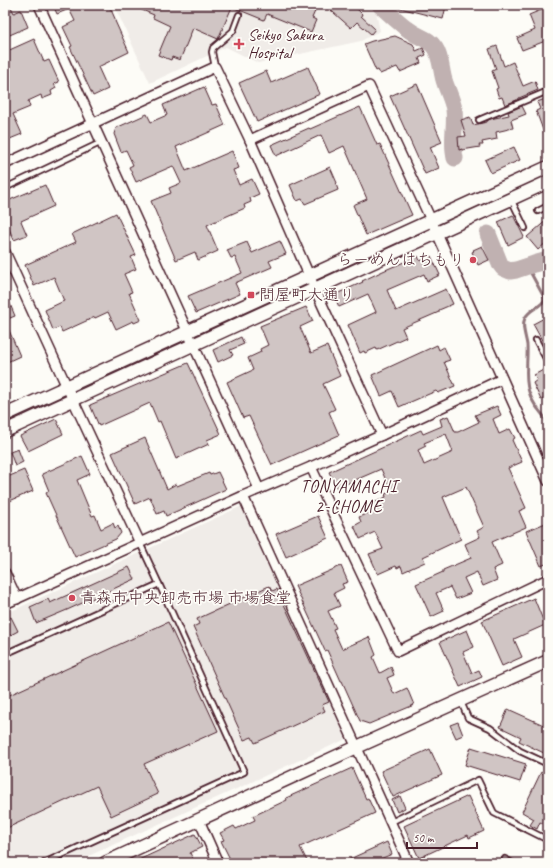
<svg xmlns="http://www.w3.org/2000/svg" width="553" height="868" font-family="Caveat,'Klee One',sans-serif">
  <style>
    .built { fill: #f0ece8 }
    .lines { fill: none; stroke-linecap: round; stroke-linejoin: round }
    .stream { stroke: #91777b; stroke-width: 3 }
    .river { stroke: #c0b1b1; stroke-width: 17 }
    .building { fill: #d0c5c4; stroke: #4a1f2b; fill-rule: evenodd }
    .lane-casing { stroke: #4a1f2b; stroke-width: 8 }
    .street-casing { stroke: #4a1f2b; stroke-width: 12 }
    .secondary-casing { stroke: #4a1f2b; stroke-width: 15 }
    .lane { stroke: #fdfcf7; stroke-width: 4.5 }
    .street { stroke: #fdfcf7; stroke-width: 9 }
    .secondary { stroke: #fdfcf7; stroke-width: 12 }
    .poi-dot { fill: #d1495b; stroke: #fdfcf7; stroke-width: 1.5 }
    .labels { text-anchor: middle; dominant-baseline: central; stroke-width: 3.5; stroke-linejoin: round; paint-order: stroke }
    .poi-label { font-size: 16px; fill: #4a1f2b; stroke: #fdfcf7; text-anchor: start }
    .neighbourhood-label { font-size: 17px; letter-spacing: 1px; fill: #4a1f2b; stroke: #fdfcf7 }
  </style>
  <rect width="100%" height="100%" fill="#fdfcf7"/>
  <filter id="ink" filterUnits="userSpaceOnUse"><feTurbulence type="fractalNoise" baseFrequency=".025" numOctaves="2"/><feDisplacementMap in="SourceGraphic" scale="8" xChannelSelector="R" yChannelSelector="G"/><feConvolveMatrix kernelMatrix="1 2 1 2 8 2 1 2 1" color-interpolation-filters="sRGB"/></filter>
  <g filter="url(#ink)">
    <g class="built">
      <polygon points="114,5 364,5 376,12 380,31 361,41 258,63 226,47 150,83"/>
      <polygon points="242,506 347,734 344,740 73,863 5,863 5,614"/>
    </g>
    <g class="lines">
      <path class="stream" d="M527,266L545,299C542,307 529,309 525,318C521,326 526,337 527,345C528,360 524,379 529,392C531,398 534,404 538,409C543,416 547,418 548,427"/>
      <g class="river">
        <path d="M380,5C391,15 402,26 415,34C422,38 430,40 435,48C441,57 441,70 444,80C447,90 452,99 454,109C456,126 451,141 455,158"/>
        <polyline points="488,234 500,264 503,268 510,271 516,270 534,264 548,260"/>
      </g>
    </g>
    <g class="building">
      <polygon points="5,5 10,5 14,13 21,10 28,27 5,37"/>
      <polygon points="53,5 109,5 116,21 115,21 129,52 98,67 108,89 93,96 70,47 72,46 63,27 75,21 69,9 57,14"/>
      <polygon points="130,5 305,5 316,9 312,18 316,20 311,32 267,14 264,20 232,7 218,39 193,28 180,60 172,57 171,60 158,55 170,26 153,18 154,15"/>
      <polygon points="325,5 338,5 341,8 344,5 347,5 351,9 354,6 362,14 361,16 375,29 371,34 357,22 351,28"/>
      <polygon points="401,5 441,5 446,6 443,19 400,8"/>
      <polygon points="548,7 548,40 522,50 517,38 535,30 529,15"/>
      <polygon points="395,36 413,44 416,51 423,48 426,55 419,58 421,63 400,72 397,67 380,74 378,70 376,71 364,44 372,41"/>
      <polygon points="34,39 44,62 49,60 59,82 54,84 56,88 51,91 52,95 42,99 41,95 28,101 30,107 13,114 22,134 5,141 5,52"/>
      <polygon points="497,46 504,66 513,62 523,86 535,81 538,90 519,98 519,99 505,105 502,97 499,98 496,89 498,88 492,71 496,69 489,49"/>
      <polygon points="308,67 320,94 257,122 239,83 266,71 271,83"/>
      <polygon points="417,84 442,142 430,147 439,168 425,174 390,96"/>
      <polygon points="204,87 212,105 216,104 225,125 176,147 186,171 232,151 239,168 233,170 239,185 252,179 259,194 250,198 251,202 244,205 245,208 207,225 218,251 198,260 195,252 176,260 151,201 171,193 169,188 181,183 173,166 136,182 129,167 133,165 126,150 121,152 114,134 116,128 147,114 151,122 167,115 163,105"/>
      <polygon points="548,98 548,141 547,141 536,111 540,109 537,102"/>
      <polygon points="522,106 526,114 511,120 513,128 496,132 497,139 482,142 483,145 479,145 480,147 462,150 462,149 459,150 458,137 466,136 461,120 470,117 473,125 487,122 487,121 490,119 509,115 508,112"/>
      <polygon points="360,107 377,145 380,144 412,215 366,235 353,205 367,199 344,146 329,153 321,135 276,156 271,145 309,128 310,129"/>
      <polygon points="514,147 520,160 491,173 485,160"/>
      <polygon points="330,167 337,183 336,184 338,190 305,204 302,199 297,201 290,185"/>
      <polygon points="45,185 54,206 21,221 27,235 14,240 5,220 5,202"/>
      <polygon points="116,213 136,255 131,257 136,269 124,274 132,292 129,293 141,320 134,323 133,321 116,329 108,312 95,318 95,317 62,332 60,327 53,330 45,310 64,301 54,277 34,286 25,265 76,242 72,234"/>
      <polygon points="513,215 524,237 508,245 498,222"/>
      <polygon points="548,219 548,241 538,250 527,237"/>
      <polygon points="280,241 286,254 269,261 272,267 235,283 240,294 196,313 188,296 242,273 235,257 231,258 227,250 247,242 252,253"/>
      <polygon points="482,246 489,260 478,265 472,252 474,251 473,250"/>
      <polygon points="418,256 420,261 431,256 440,275 427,281 424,274 387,290 396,311 446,289 453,304 439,310 439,312 402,328 406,337 377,350 376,348 365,353 364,351 360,353 348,325 376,312 368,294 339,307 334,295 363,282 362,281 383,271"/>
      <polygon points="5,292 15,316 5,320"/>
      <polygon points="306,307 313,321 300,327 311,353 327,346 340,376 323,384 335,409 329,412 339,435 272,465 249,416 243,418 227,382 253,370 248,358 261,352 260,349 268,345 260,326"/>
      <polygon points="548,316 548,339 543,342 533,324"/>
      <polygon points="5,321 20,356 5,363"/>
      <polygon points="241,337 244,344 230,350 233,355 218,362 213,350"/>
      <polygon points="437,345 439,350 444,347 450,360 444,362 455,386 438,393 436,391 399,407 392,391 381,396 372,375"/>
      <polygon points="188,363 221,434 207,440 209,444 176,459 160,421 158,422 150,403 99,426 90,405"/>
      <polygon points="545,369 548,375 548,381 544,383 548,391 548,397 541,400 533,383 537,380 534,375"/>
      <path d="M497,406L501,415L493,419L499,434L510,429L515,438L512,440L522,462L508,468L526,508L519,511L526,527L492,542L502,565L493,569L497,580L483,586L477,572L464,578L471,593L456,599L450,587L436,593L444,611L431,617L416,584L443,572V570L471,558L465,544L480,537L477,531L484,527L466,487L443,497L461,539L423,557L425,562L403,572L401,566L397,568L396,566L378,574L369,554L383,549L375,532L360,539L354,526L361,522L359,517L370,512L367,506L386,497L385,494L391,492L381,469L337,488L329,472L421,430L423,434L442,426L440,419L448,416L455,432H458L479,422L475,415ZM446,434L453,452L424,465L418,450L426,446L424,443Z"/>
      <polygon points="56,419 63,434 28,451 20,436"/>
      <polygon points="145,438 167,489 176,484 177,486 209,473 210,475 218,472 226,489 166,516 164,511 157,514 150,497 135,504 112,453"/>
      <polygon points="18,449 23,462 15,466 10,452"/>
      <polygon points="82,456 90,474 77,480 92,516 95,515 101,529 113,523 115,528 118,526 121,533 116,539 75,557 46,493 49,491 42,474"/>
      <polygon points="24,470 33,491 5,503 5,478"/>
      <polygon points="318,516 328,538 286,557 276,534"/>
      <polygon points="548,522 548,563 541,566 526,531"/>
      <polygon points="341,566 348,582 342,584 344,588 334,593 340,606 328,611 336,628 333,629 342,649 369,637 376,655 373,657 380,673 391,667 394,675 387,678 394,694 407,688 414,705 369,724 360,721 342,681 341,681 327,650 325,651 295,586"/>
      <polygon points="129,567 135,579 67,610 36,623 30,607 48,599 50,603"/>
      <polygon points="269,586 272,591 277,589 329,702 322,705 325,711 255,743 252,737 244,740 193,627 199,624 197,619"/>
      <polygon points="534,598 545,625 514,639 522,657 502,666 482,621"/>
      <polygon points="11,617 18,631 5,638 5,620"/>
      <polygon points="168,622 218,731 144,764 158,794 111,816 97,786 5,829 5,697"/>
      <polygon points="467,630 474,647 463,652 472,673 479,670 482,677 460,687 440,642"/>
      <polygon points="508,709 548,727 548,755 519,741 521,737 500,727"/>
      <polygon points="458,722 463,735 456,738 450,725"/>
      <polygon points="471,747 526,764 520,782 465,765"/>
      <polygon points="430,749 442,775 393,797 381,771"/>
      <polygon points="352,768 366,799 368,798 375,813 300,847 308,863 232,863 221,841 224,840 220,833 234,826 236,829 255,820 253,816 287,800 286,798"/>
      <polygon points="541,772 548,776 548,826 540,822 537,829 530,825 534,819 522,812"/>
      <polygon points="400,796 405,808 397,812 392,800"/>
      <polygon points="468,796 484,831 469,838 468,835 419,858 404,826"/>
      <polygon points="195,834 202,847 190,853 195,863 132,863"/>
      <polygon points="387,842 392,854 371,863 341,863"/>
    </g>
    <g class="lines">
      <g class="lane-casing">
        <g id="lane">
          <polyline points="215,67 212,52 213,48 233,31 239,15"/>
          <polyline points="479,120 548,91"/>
          <polyline points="5,188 102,142"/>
          <polyline points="511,199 525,228"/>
          <polyline points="538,211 548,206"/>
          <polyline points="536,340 548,362"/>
          <polyline points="5,654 159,584 140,543"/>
          <polyline points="461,702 468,718 490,728 520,751 548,764"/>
          <polyline points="391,822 478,780 494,813 548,840"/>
          <polyline points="44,863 244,772 159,584"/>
          <polyline points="503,863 505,859 512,863"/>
        </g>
      </g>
      <g class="street-casing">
        <g id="street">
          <polyline points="39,5 259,489"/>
          <polyline points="250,140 369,86 437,233 548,481"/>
          <polyline points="5,164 215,67 250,140 315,289 382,435"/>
          <polyline points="5,252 67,387 140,543"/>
          <polyline points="311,467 398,651 548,579"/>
          <polyline points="243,496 409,863"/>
          <polyline points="5,573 17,599"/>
          <polyline points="5,604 243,496 311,467 382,435 502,379"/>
          <polyline points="199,820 218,863"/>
        </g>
      </g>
      <g class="secondary-casing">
        <g id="secondary">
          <polyline points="5,415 548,167"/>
          <polyline points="5,431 548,182"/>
          <polyline points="105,863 357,747 548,661"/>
        </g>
      </g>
      <use href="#lane" class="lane"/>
      <use href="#street" class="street"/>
      <use href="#secondary" class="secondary"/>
    </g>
  </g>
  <g class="poi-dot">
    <path d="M237 38h4v4h4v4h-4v4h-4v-4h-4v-4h4z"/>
    <circle cx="473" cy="260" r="4"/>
    <rect x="247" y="291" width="8" height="8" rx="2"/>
    <circle cx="72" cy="598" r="4"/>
  </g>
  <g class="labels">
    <g class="poi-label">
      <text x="248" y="35">Seikyo Sakura<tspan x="248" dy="18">Hospital</tspan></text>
      <text x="465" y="260" text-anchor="end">らーめんはちもり</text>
      <text x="259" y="295">問屋町大通り</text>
      <text x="80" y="598">青森市中央卸売市場 市場食堂</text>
    </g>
    <g class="neighbourhood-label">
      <text x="349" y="486">TONYAMACHI<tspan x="349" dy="20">2-CHOME</tspan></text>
    </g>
  </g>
  <rect width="553" height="868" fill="none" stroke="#fdfcf7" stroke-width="20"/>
  <rect x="10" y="10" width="533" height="848" fill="none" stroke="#4a1f2b" stroke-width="1.5" filter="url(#ink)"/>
  <path d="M407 842v6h70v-6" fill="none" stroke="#4a1f2b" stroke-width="2"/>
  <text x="413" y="842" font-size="12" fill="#4a1f2b" stroke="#fdfcf7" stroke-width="3" paint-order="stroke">50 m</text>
</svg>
